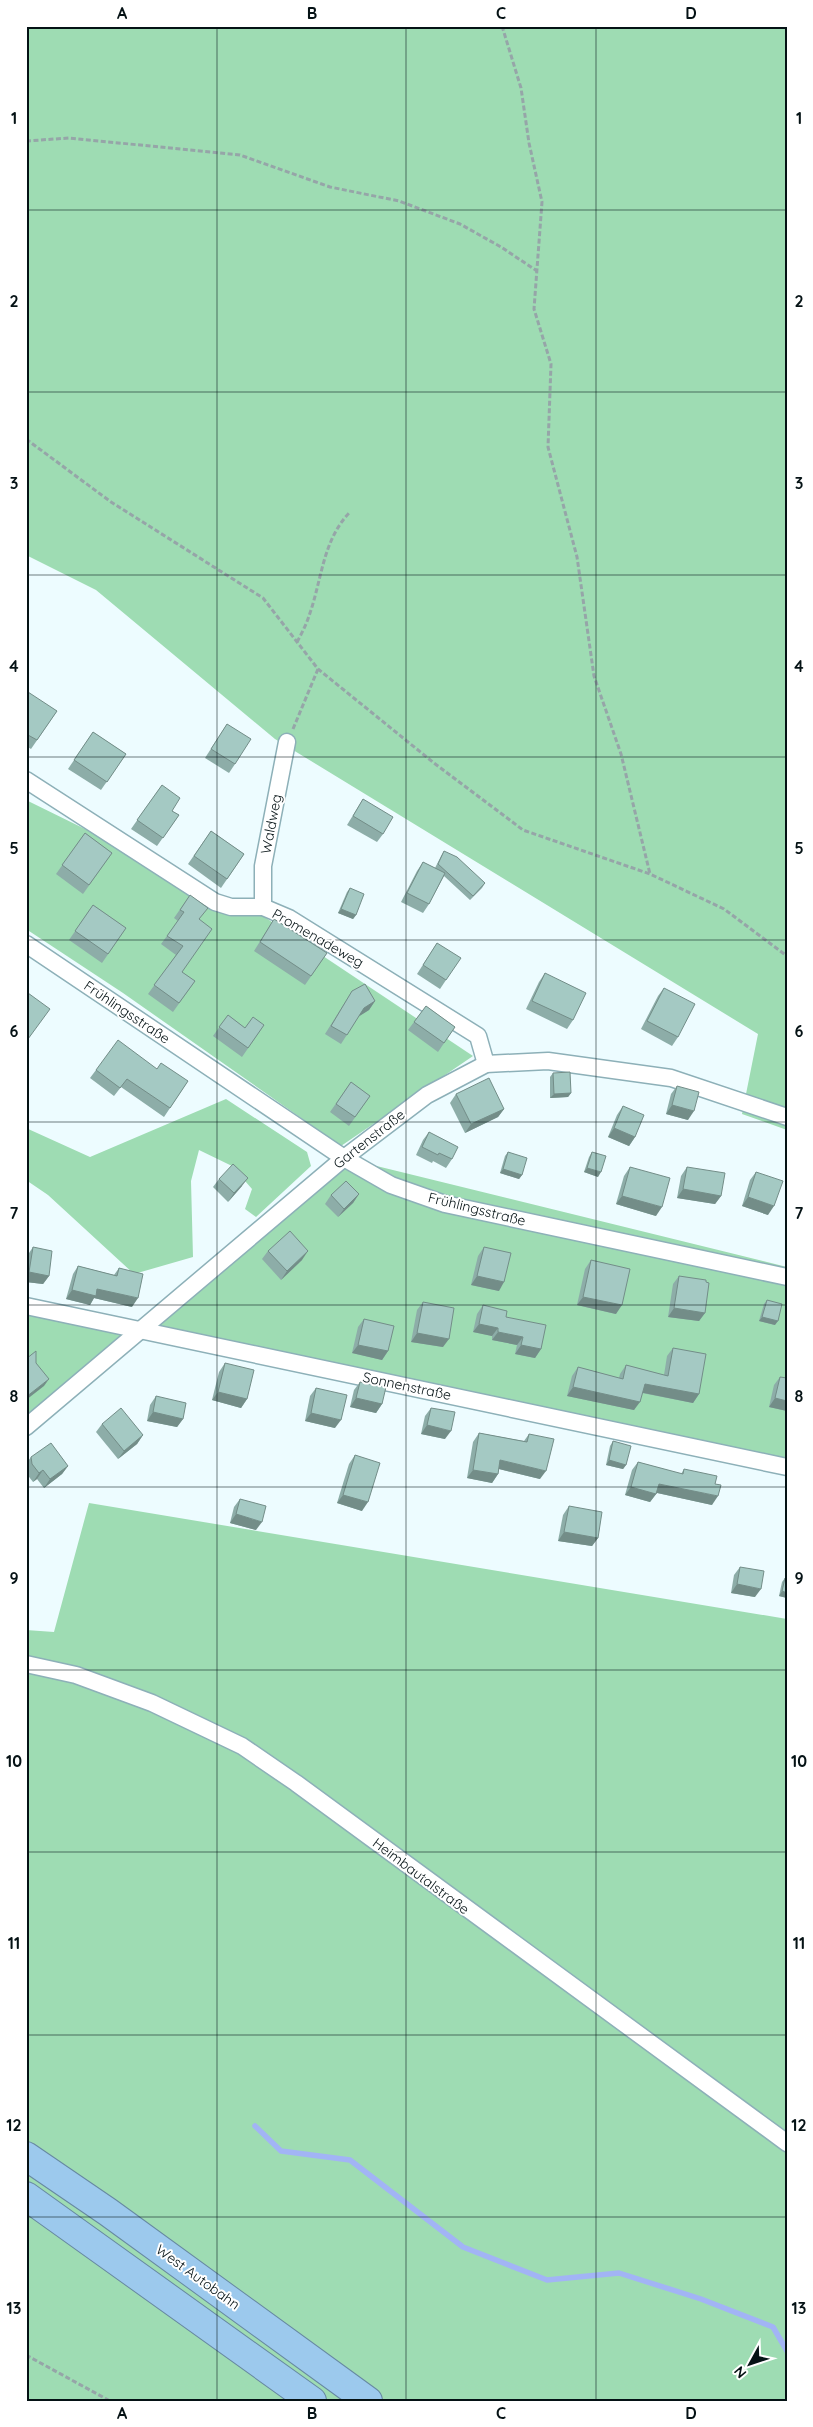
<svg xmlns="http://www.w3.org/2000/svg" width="813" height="2427" font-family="Quicksand,sans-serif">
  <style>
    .green { fill: #9edcb3 }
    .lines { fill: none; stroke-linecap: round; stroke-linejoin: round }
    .stream { stroke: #a2b4f5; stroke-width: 5.5 }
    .minor-casing { stroke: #8db0b8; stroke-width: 19 }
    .motorway-casing { stroke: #6789a1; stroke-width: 30 }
    .path { stroke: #96a5a8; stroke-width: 3; stroke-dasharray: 5 2.5; stroke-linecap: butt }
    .minor { stroke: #fff; stroke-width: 16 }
    .motorway { stroke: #9cc9ed; stroke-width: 28 }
    .wall { fill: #8dada8 }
    .shaded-wall { fill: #738d88 }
    .building { fill: #a4c9c3; stroke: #738d88 }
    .grid { fill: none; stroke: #051215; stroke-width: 1; stroke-opacity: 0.55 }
    .labels { text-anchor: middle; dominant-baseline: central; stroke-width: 4; stroke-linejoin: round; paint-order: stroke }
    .street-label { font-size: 14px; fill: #051215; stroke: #fff }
    .neatline { fill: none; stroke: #051215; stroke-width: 2 }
    .grid-label { font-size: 16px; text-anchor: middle; font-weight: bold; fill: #051215 }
  </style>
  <rect width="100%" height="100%" fill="#edfcff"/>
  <g class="green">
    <polygon points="26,26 787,26 787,1130 742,1114 758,1034 275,739 96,590 26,555"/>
    <polygon points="26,800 266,918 473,1056 341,1146 123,993 26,929"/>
    <polygon points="226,1099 307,1152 311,1166 256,1217 245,1209 252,1189 232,1166 199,1150 191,1181 193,1257 134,1274 48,1195 26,1180 26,1128 90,1157"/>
    <polygon points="344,1158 787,1267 787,1467 141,1329 26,1429 26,1299 141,1329"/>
    <polygon points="89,1503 787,1619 787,2401 26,2401 26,1630 54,1632"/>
  </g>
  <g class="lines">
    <polyline class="stream" points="255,2126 281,2151 350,2160 463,2247 547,2280 619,2273 701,2299 773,2327 787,2351"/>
    <g class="minor-casing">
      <g id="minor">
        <polyline points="26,780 215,902 231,907 263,907 289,918 478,1036 486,1064"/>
        <polyline points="263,907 263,866 287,742"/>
        <polyline points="26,944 344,1158 391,1185 445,1204 787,1277"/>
        <polyline points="26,1306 787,1467"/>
        <polyline points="26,1427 344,1158 427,1095 486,1064 548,1061 671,1078 787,1117"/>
        <polyline points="26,1664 76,1675 152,1703 242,1746 296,1783 787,2143"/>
      </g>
    </g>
    <g class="motorway-casing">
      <g id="motorway">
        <polyline points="26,2156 108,2212 368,2401"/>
        <polyline points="26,2196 312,2401"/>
      </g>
    </g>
    <g class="path">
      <polyline points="502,26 521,88 529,143 542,202 534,309 551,364 548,447 577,557 594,676 621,754 650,874"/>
      <polyline points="26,141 69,138 240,155 330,187 399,201 460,224 501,247 537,271"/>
      <polyline points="26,439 111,502 263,598 318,669 434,763 523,830 650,874 724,909 787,956"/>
      <path d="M297,642C302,633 307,623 310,613C322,578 323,540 350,512"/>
      <polyline points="293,729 318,669"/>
      <polyline points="26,2355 110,2401"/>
    </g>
    <use href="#minor" class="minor"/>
    <use href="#motorway" class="motorway"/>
  </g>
  <g class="wall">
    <polygon points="26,695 57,711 31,749 26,746"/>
    <polygon points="227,724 235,764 229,773 205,758"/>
    <polygon points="93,732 126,754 101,790 68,769"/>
    <polygon points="162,785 172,811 179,815 157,846 131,829"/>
    <polygon points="363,799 383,834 377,842 347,825"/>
    <polygon points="211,831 244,854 221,888 188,864"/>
    <polygon points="85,833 112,853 83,894 56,874"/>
    <polygon points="444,851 485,883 482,888 470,900 444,876 429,904 423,913 401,902 417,871 423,862 435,868 441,856"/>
    <polygon points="350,888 356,915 353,919 338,913 347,892"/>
    <polygon points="190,895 200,919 182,972 195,981 173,1012 148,994 176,955 161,944 178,921 174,918"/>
    <polygon points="93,905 126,928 102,963 69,940"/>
    <polygon points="274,919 327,953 305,985 254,951"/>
    <polygon points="437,943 446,980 440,989 417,974"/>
    <polygon points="545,973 573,1020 567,1029 526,1009 539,982"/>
    <polygon points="664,988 678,1037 672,1046 641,1029 658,996"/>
    <polygon points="352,991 375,1001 369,1010 359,1016 341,1044 325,1034"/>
    <polygon points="426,1006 455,1027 438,1052 408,1030"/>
    <polygon points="228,1015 245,1028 264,1025 242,1057 213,1036"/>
    <polygon points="157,1069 188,1081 164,1117 121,1087 114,1096 90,1078 96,1070"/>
    <polygon points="553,1073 571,1093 568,1097 550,1098 550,1077"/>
    <polygon points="351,1082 370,1096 349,1126 330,1112"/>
    <polygon points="677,1086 688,1120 666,1114 671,1094"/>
    <polygon points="456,1094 504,1109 498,1117 465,1133 450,1103"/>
    <polygon points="623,1106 635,1137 629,1146 608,1137 617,1115"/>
    <polygon points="429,1132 452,1159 446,1168 433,1161 432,1163 416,1155 423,1140"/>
    <polygon points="508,1152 522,1175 519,1179 500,1173 505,1156"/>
    <polygon points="592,1152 598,1177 584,1172 589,1157"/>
    <polygon points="630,1167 656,1216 616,1204 624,1176"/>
    <polygon points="687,1167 721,1196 715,1204 677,1198 681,1176"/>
    <polygon points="756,1172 768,1215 742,1206 750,1180"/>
    <polygon points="219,1179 242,1186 228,1202 213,1187"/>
    <polygon points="359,1194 353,1203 338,1217 325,1204 331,1195"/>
    <polygon points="33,1247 49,1276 43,1284 26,1282 27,1256"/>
    <polygon points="484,1247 499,1291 471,1285 478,1256"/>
    <polygon points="268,1251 302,1260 281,1280 262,1259"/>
    <polygon points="591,1260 616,1314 577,1305 585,1269"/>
    <polygon points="78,1266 114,1275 119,1268 132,1307 94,1298 90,1305 66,1299 73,1274"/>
    <polygon points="679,1276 705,1313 699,1321 668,1317 673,1284"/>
    <polygon points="767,1300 775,1325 759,1321 764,1304"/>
    <polygon points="423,1302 443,1347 411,1342 417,1310"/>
    <polygon points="483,1305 506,1317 541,1349 535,1358 515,1354 517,1345 492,1340 492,1336 473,1332 477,1314"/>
    <polygon points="364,1319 388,1351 382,1360 352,1353 358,1327"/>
    <polygon points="673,1348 699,1394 693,1403 642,1393 634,1410 567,1396 572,1376 578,1367 619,1378 620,1374 626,1365 664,1375 667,1356"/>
    <polygon points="225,1363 247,1399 241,1408 212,1400 219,1372"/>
    <polygon points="780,1377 787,1411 769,1407 774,1385"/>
    <polygon points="360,1382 382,1404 376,1413 350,1407 354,1390"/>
    <polygon points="316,1388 335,1428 305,1421 310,1396"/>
    <polygon points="156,1396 183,1419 177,1427 147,1421 150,1405"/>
    <polygon points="431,1408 445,1439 421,1434 425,1416"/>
    <polygon points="102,1424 143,1435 137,1444 118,1459 96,1432"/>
    <polygon points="479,1433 524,1441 529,1434 540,1479 499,1469 498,1474 492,1483 467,1478 473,1442"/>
    <polygon points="613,1441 626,1465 623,1469 606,1465 610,1446"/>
    <polygon points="355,1455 362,1511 337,1503 349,1464"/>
    <polygon points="31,1457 68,1466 62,1474 44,1488 37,1479 33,1482 26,1473 26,1464"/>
    <polygon points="638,1462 681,1474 684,1469 712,1505 657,1493 650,1502 625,1495 632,1470"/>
    <polygon points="240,1499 256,1530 230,1523 234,1507"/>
    <polygon points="569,1506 598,1538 592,1546 558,1541 563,1515"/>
    <polygon points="740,1567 755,1597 731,1593 734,1575"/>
    <polygon points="785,1578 787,1578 787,1598 779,1596 782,1582"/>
  </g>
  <g class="shaded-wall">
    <polygon points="341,909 356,915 353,919 338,913"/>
    <polygon points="375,1001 369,1010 358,1017 364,1008"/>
    <polygon points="571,1093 568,1097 550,1098 554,1094"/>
    <polygon points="672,1105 694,1111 688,1120 666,1114"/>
    <polygon points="504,1109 498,1117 465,1133 471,1124"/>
    <polygon points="614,1128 635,1137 629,1146 608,1137"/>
    <polygon points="587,1168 601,1172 598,1177 584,1172"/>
    <polygon points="503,1169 522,1175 519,1179 500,1173"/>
    <polygon points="248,1178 242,1186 228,1202 234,1193"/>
    <polygon points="683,1189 721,1196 715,1204 677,1198"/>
    <polygon points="359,1194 353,1203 338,1217 344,1209"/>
    <polygon points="622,1196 662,1207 656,1216 616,1204"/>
    <polygon points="748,1197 774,1206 768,1215 742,1206"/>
    <polygon points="308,1251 302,1260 281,1280 287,1271"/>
    <polygon points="29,1272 49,1276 43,1284 26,1282 26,1276"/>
    <polygon points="477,1276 504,1282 499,1291 471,1285"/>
    <polygon points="97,1289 138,1298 132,1307 94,1298 90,1305 66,1299 72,1290"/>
    <polygon points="583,1297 622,1305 616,1314 577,1305"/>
    <polygon points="674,1308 705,1313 699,1321 668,1317"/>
    <polygon points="762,1317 778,1321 775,1325 759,1321"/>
    <polygon points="479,1324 498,1328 492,1336 473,1332"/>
    <polygon points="498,1332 523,1337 517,1345 492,1340"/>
    <polygon points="417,1333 449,1339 443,1347 411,1342"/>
    <polygon points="358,1345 388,1351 382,1360 352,1353"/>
    <polygon points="521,1345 541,1349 535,1358 515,1354"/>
    <polygon points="49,1379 44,1386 26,1400 26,1397"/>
    <polygon points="645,1384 699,1394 693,1403 639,1392"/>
    <polygon points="573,1387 640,1402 634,1410 567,1396"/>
    <polygon points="218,1392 247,1399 241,1408 212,1400"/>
    <polygon points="356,1398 382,1404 376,1413 350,1407"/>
    <polygon points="775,1398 787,1401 787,1411 769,1407"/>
    <polygon points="153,1412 183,1419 177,1427 147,1421"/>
    <polygon points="311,1413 341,1420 335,1428 305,1421"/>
    <polygon points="427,1425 451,1431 445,1439 421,1434"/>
    <polygon points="143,1435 137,1444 118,1459 124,1451"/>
    <polygon points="500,1460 546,1471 540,1479 495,1468"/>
    <polygon points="609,1460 626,1465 623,1469 606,1465"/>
    <polygon points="68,1466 62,1474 44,1488 50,1479"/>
    <polygon points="43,1470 37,1479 33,1482 39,1473"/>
    <polygon points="473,1470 498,1474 492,1483 467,1478"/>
    <polygon points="659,1484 718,1496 712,1505 653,1492"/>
    <polygon points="631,1487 656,1494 650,1502 625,1495"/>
    <polygon points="343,1495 368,1502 362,1511 337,1503"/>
    <polygon points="236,1514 262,1522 256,1530 230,1523"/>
    <polygon points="564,1532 598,1538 592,1546 558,1541"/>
    <polygon points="737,1584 761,1589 755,1597 731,1593"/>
    <polygon points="782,1591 787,1593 787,1598 779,1596"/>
  </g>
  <g class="building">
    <polygon points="28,692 57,711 37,740 28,735 26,738 26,695"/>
    <polygon points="227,724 251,739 235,764 211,749"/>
    <polygon points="93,732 126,754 107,782 74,760"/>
    <polygon points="162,785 180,798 172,811 179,815 163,838 137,820"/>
    <polygon points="363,799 393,817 383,834 353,816"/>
    <polygon points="211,831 244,854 227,879 194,856"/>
    <polygon points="85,833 112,853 89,885 62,865"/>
    <polygon points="444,851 457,857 485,883 473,896 438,864"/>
    <polygon points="423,862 445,873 429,904 407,893"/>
    <polygon points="350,888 364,894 356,915 341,909"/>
    <polygon points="190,895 208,908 199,919 212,929 182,972 195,981 179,1003 154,985 183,946 167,936 184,912 180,910"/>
    <polygon points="93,905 126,928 108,954 75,931"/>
    <polygon points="274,919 327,953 311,976 260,942"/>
    <polygon points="437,943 461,958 446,980 423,965"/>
    <polygon points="545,973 586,993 573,1020 532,1001"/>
    <polygon points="365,984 375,1001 364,1008 347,1035 331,1026 352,991"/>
    <polygon points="664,988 695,1004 678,1037 647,1021"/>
    <polygon points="28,993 50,1009 28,1039 26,1038 26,995"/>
    <polygon points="426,1006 455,1027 444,1043 414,1022"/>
    <polygon points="228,1015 245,1028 253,1017 264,1025 248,1048 219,1027"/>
    <polygon points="118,1040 157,1069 161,1063 188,1081 170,1108 127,1079 120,1088 96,1070"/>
    <polygon points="570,1072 571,1093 554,1094 553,1073"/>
    <polygon points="489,1078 504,1109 471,1124 456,1094"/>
    <polygon points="351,1082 370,1096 355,1117 336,1104"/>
    <polygon points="677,1086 699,1092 694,1111 672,1105"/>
    <polygon points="623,1106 644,1115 635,1137 614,1128"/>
    <polygon points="429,1132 458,1147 452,1159 439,1153 438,1155 422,1147"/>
    <polygon points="508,1152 527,1158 522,1175 503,1169"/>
    <polygon points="592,1152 606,1156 601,1172 587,1168"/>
    <polygon points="233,1164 248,1178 234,1193 219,1179"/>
    <polygon points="630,1167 670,1178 662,1207 622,1196"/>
    <polygon points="687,1167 725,1173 721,1196 683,1189"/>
    <polygon points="756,1172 783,1181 774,1206 748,1197"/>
    <polygon points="346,1181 359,1194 344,1209 331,1195"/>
    <polygon points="290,1231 308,1251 287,1271 268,1251"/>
    <polygon points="33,1247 52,1251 49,1276 29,1272"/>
    <polygon points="484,1247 511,1253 504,1282 477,1276"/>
    <polygon points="591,1260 630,1269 622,1305 583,1297"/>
    <polygon points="78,1266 117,1276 119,1268 143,1274 138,1298 97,1289 96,1296 72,1290"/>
    <polygon points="679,1276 706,1280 706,1282 709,1283 705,1313 674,1308"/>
    <polygon points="767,1300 782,1304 778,1321 762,1317"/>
    <polygon points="423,1302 454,1308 449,1339 417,1333"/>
    <polygon points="483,1305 507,1311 506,1317 546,1325 541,1349 521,1345 523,1337 498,1332 498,1328 479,1324"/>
    <polygon points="364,1319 394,1326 388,1351 358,1345"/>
    <polygon points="673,1348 706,1354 699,1394 645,1384 640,1402 573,1387 578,1367 623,1379 626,1365 668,1376"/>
    <polygon points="36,1351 36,1363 49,1379 26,1397 26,1359"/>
    <polygon points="225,1363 254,1370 247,1399 218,1392"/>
    <polygon points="780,1377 787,1378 787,1401 775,1398"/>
    <polygon points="360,1382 386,1387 382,1404 356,1398"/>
    <polygon points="316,1388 347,1395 341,1420 311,1413"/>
    <polygon points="156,1396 186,1403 183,1419 153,1412"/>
    <polygon points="121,1408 143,1435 124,1451 102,1424"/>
    <polygon points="431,1408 455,1412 451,1431 427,1425"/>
    <polygon points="479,1433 527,1442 529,1434 554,1439 546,1471 500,1460 498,1474 473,1470"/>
    <polygon points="613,1441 631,1446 626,1465 609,1460"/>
    <polygon points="51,1443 68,1466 50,1479 43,1470 39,1473 32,1464 31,1457"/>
    <polygon points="355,1455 380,1463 368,1502 343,1495"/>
    <polygon points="638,1462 683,1474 684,1469 717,1476 715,1484 721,1485 718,1496 659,1484 656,1494 631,1487"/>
    <polygon points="240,1499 266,1506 262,1522 236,1514"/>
    <polygon points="569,1506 602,1512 598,1538 564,1532"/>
    <polygon points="740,1567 764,1571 761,1589 737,1584"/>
    <polygon points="785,1578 787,1578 787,1593 782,1591"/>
  </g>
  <path class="grid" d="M217,26V2401M406,26V2401M596,26V2401M26,210H787M26,392H787M26,575H787M26,757H787M26,940H787M26,1122H787M26,1305H787M26,1487H787M26,1670H787M26,1852H787M26,2035H787M26,2217H787"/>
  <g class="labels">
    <g class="street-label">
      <text transform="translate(271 824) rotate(-79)">Waldweg</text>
      <text transform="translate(318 938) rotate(30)">Promenadeweg</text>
      <text transform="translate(127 1012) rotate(34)">Frühlingsstraße</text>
      <text transform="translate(369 1139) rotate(-38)">Gartenstraße</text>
      <text transform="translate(477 1209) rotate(14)">Frühlingsstraße</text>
      <text transform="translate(407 1386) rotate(12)">Sonnenstraße</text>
      <text transform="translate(421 1876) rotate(37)">Heimbautalstraße</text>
      <text transform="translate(198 2277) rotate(36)">West Autobahn</text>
    </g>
  </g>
  <rect width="813" height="2427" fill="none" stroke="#ffffff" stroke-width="55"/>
  <g transform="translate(750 2364) rotate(230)" stroke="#ffffff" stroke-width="4" paint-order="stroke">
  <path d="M0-4L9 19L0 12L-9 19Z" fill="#051215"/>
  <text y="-8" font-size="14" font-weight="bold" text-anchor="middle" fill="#051215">N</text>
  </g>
  <rect x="28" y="28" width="758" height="2372" class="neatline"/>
  <g class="grid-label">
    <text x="122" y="19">A</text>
    <text x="312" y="19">B</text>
    <text x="501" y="19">C</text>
    <text x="691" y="19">D</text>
    <text x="14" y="124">1</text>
    <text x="799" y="124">1</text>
    <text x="14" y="307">2</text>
    <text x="799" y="307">2</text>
    <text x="14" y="489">3</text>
    <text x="799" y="489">3</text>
    <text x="14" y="672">4</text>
    <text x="799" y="672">4</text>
    <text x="14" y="854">5</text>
    <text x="799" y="854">5</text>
    <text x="14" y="1037">6</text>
    <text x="799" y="1037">6</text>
    <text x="14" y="1219">7</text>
    <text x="799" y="1219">7</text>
    <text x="14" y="1402">8</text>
    <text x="799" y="1402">8</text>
    <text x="14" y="1584">9</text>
    <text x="799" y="1584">9</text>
    <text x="14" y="1767">10</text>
    <text x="799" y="1767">10</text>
    <text x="14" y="1949">11</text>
    <text x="799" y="1949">11</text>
    <text x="14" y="2131">12</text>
    <text x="799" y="2131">12</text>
    <text x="14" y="2314">13</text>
    <text x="799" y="2314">13</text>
    <text x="122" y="2419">A</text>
    <text x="312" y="2419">B</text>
    <text x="501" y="2419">C</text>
    <text x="691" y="2419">D</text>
  </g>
</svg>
